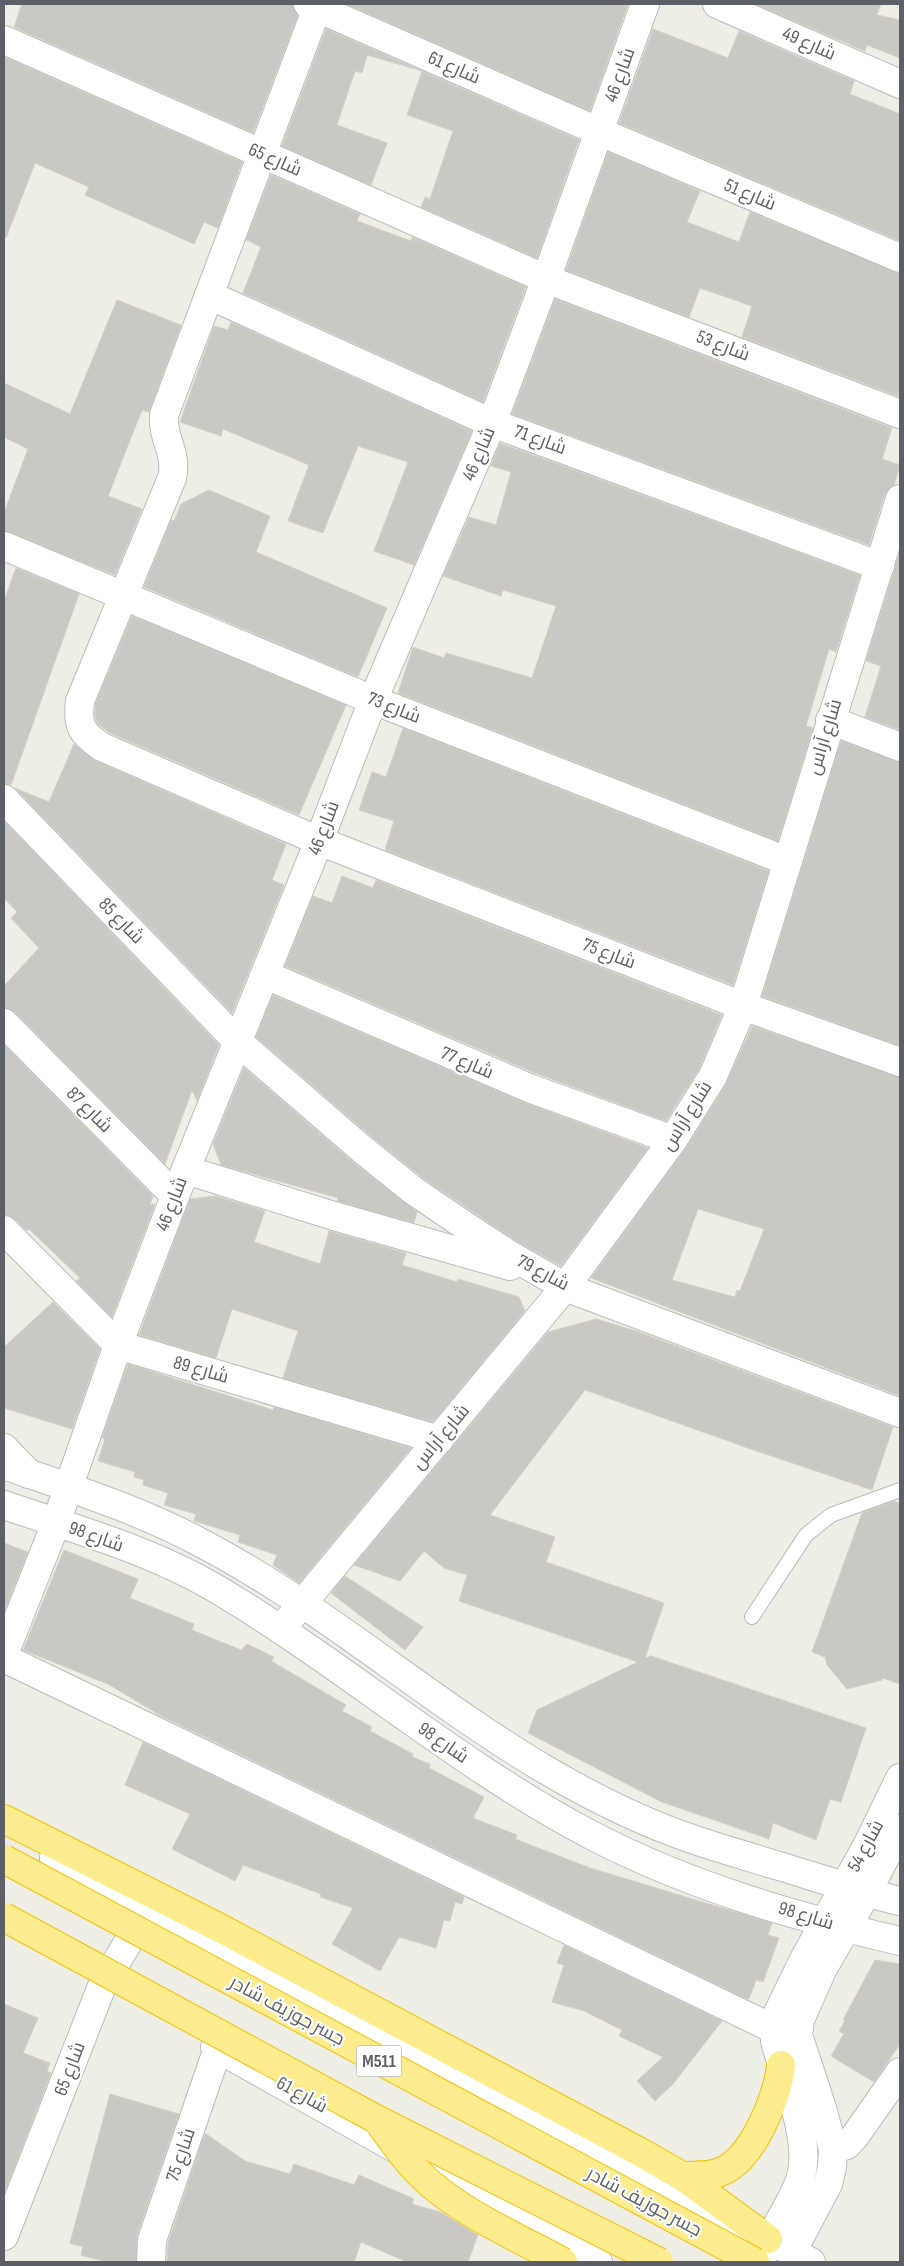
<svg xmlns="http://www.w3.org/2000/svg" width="904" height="2266" font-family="'Sofia Sans Condensed',Cairo,sans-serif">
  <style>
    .building { fill: #cac8c2; stroke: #d4d0c3; fill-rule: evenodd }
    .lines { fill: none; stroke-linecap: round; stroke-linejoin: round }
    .lane-casing { stroke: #b9bbc1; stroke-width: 16 }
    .street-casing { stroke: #b9bbc1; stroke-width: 30 }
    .secondary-casing { stroke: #babcc3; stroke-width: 30 }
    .highway-casing { stroke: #f4c100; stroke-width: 30 }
    .lane { stroke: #fff; stroke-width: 14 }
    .street { stroke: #fff; stroke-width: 28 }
    .secondary { stroke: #fff; stroke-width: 28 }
    .highway { stroke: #fdec8d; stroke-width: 28 }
    .highway-bridge-casing { stroke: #f4c100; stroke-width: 30; stroke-linecap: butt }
    .highway-bridge { stroke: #fdec8d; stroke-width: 28 }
    .labels { text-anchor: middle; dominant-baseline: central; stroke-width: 4.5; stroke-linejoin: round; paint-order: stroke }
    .shield { fill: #fff; stroke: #8d8f93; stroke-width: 1 }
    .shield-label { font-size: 18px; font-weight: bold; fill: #5c5f65 }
    .street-label { font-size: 19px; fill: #5c5f65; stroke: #fff }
  </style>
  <rect width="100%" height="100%" fill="#efeee5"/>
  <g class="building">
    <polygon points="22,4 293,4 298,15 253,133 14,27"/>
    <polygon points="346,4 628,4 590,111"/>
    <polygon points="755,4 881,4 877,15 900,20 900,58 867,45 865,51"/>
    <polygon points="326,29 579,140 537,258 421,207 425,197 430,199 453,131 407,115 422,71 367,55 362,73 355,71 337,125 387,143 371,185 282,146"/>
    <polygon points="653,29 728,58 739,31 854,81 850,94 900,114 900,241 619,123"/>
    <polygon points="4,57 242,162 218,228 204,222 194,244 85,195 89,187 35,163 6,238 4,237"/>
    <polygon points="608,152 700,191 687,222 739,242 750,212 900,273 900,397 742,337 752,306 700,288 689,317 566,270"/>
    <polygon points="271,175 360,214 357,221 411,241 412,237 526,287 483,402 243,293 261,247 246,240"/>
    <polygon points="555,299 892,428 882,459 900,465 894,485 885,494 869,545 512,414"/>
    <polygon points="117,300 181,325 149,412 142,410 108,496 142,509 115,575 4,531 4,513 28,449 4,437 4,383 70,414"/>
    <polygon points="231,322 472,431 414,565 374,551 408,462 358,446 323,533 288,521 309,465 223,429 221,436 180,422 214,326 228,330"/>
    <polygon points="500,443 860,575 836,652 829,649 806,726 813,728 778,841 398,693 413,647 444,658 446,653 532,678 556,606 503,590 501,596 443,576 469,517 496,525 511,472 491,466"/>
    <polygon points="209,490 270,516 256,552 387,608 358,677 144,587 171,520 174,521 181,504"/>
    <polygon points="900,551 900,730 865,717 881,666 866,661"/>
    <polygon points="16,568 79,594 11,785 4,784 4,601"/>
    <polygon points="132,616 346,705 299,815 110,733 97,723 95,716 95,705"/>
    <polygon points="403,728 769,871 733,985 385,850 394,821 359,810 372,772 386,777"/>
    <polygon points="841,741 900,762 900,1046 762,996"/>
    <polygon points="74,744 96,761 286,844 272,880 284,885 232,1013 15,788 49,802"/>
    <polygon points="4,821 219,1045 197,1101 192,1090 165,1164 15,1012 4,1008 4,986 39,948 11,918 17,912 4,898"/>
    <polygon points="342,876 373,888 376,880 722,1015 699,1069 666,1121 535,1073 285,966 313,896 332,903"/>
    <polygon points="273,995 523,1102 648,1148 561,1266 513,1239 423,1178 373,1138 256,1037"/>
    <path d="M752,1026L900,1077V1396L591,1278L686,1148L726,1084ZM698,1209L764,1229L740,1291L737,1290L735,1297L672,1280Z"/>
    <polygon points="4,1045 153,1196 150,1205 155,1204 112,1317 76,1281 80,1278 29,1229 27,1231 15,1219 4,1215"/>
    <polygon points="244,1068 353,1162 417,1212 414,1223 337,1201 338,1198 221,1165 213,1144"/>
    <polygon points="216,1196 265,1211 254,1242 320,1264 329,1231 406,1253 402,1265 457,1282 458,1279 519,1297 525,1311 433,1422 283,1378 298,1331 232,1309 216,1358 139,1335 190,1199"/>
    <polygon points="53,1302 100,1349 72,1429 4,1408 4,1347"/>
    <polygon points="596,1319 636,1331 893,1427 872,1490 748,1448 585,1390 490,1515 555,1537 546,1562 664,1603 645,1658 651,1656 866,1728 841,1802 830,1799 816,1840 773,1823 769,1839 662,1802 528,1733 537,1710 638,1662 459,1601 467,1575 444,1568 424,1551 400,1581 354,1565 548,1332"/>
    <polygon points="128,1364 273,1410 274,1407 411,1448 299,1583 273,1565 277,1555 238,1542 240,1535 194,1521 196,1514 164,1505 168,1493 143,1485 144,1480 134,1477 135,1472 98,1461 105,1439 102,1438"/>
    <polygon points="894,1501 900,1504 900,1684 883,1678 882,1680 847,1689 827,1665 825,1657 812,1652 862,1513"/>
    <polygon points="4,1543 28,1552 4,1612"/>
    <polygon points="64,1550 138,1579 130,1598 194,1624 192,1630 241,1650 247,1644 274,1657 271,1661 346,1705 342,1711 372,1727 370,1731 413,1754 412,1757 430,1764 429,1768 484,1797 473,1818 517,1835 515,1839 590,1868 772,1923 768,1935 779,1938 763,1982 756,1980 749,1999 741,1996 155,1713 155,1712 108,1684 23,1650"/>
    <polygon points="345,1576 423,1627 405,1650 331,1593"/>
    <polygon points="143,1742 464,1897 462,1904 455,1902 450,1921 444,1920 436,1948 399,1937 380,1971 332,1944 353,1908 320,1897 321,1894 243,1865 235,1881 172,1849 190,1814 125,1785"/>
    <polygon points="564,1945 722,2021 673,2084 655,2101 637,2081 663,2057 619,2036 622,2030 584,2011 552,2002 564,1965 557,1963"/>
    <polygon points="875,1960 900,1964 900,2044 874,2082 831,2056 844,2034 839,2031 845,2021 843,2020"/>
    <polygon points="4,2004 38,2018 23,2053 50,2063 47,2071 51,2073 4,2194"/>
    <polygon points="110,2094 179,2114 137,2235 136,2262 106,2262 81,2255 83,2247 70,2243"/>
    <polygon points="205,2133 245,2161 290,2174 294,2164 354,2185 359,2175 414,2199 412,2204 440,2212 478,2235 468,2262 407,2262 361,2242 354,2262 167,2262 168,2243"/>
  </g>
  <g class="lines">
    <g class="lane-casing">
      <polyline id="lane" points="752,1617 806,1535 831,1515 900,1490"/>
    </g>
    <g class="street-casing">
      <g id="street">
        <polyline points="308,4 600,132 900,258"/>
        <polyline points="717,4 900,84"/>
        <path d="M317,8L164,415C162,440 178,452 172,478L80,701C77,726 81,733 102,747L319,841L743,1006L900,1062"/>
        <polyline points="4,40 546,279 900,414"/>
        <polyline points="209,295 492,423 880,566"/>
        <polyline points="4,546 373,700 787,861"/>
        <polyline points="830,720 900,747"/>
        <polyline points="4,799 238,1042 363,1150 414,1191 461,1223 505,1252 565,1287 900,1413"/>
        <polyline points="266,975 529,1088 673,1140"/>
        <polyline points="4,1023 175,1196"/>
        <polyline points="186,1170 334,1216 510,1266"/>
        <polyline points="4,1230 118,1345 439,1440"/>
        <polyline points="4,1448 29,1474"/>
        <polyline points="281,1629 565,1287 673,1140 713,1076 743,1006 900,499"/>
        <polyline points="4,1654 56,1523 118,1345 175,1196 319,841 373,700 492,423 546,279 645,4"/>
        <polyline points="4,1658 774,2029"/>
        <polyline points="833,2149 847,2145 855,2136 900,2072"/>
        <polyline points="4,2236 102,1986 148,1909"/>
        <polyline points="151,2262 152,2240 218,2048"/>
      </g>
    </g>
    <g class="secondary-casing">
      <g id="secondary">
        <path d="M4,1465C73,1489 141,1510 205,1545C326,1609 429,1701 546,1770C592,1797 642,1822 692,1839C721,1849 750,1857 779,1866C819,1878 859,1892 900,1901"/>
        <path d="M4,1505C75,1529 150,1550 215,1588C345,1665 460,1767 595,1837C690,1886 796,1917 900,1941"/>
        <polyline points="54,1858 811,2262"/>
        <polyline points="215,2047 598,2262"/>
        <polyline points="792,2252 828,2184 832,2167 833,2149 822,2108 798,2035 800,2020 822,1970 866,1894 900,1829"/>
        <path d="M763,2256C772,2229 791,2206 800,2180C813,2141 785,2080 775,2041L774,2029L776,2017L803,1961L868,1844L900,1778"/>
      </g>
    </g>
    <g class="highway-casing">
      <g id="highway">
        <polyline points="4,1819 220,1928 642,2153 682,2176 768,2239"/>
        <path d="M682,2176C694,2175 709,2177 720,2172C752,2161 778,2097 781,2065"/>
      </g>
    </g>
    <use href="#lane" class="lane"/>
    <use href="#street" class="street"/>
    <use href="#secondary" class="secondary"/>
    <use href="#highway" class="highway"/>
    <g class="highway-bridge-casing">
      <g id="highway-bridge">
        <polyline points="4,1859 755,2262"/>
        <polyline points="4,1917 376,2119 659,2262"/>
        <path d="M380,2124C392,2140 404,2158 418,2172C454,2210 517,2237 563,2262"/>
      </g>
    </g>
    <use href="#highway-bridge" class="highway-bridge"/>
  </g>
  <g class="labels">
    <rect class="shield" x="356.5" y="2045.5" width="45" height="31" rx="4"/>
    <g class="shield-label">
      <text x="379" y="2061">M511</text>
    </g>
    <g class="street-label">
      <text transform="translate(809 44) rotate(24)">شارع 49</text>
      <text transform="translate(454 68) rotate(24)">شارع 61</text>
      <text transform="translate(620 75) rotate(-70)">شارع 46</text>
      <text transform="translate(275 160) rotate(24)">شارع 65</text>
      <text transform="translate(750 195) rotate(23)">شارع 51</text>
      <text transform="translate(723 346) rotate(21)">شارع 53</text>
      <text transform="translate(540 440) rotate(20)">شارع 71</text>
      <text transform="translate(479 454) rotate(-67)">شارع 46</text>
      <text transform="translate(394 708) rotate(22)">شارع 73</text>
      <text transform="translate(825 737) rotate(-73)">شارع آراس</text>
      <text transform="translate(324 828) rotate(-69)">شارع 46</text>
      <text transform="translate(121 921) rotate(46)">شارع 85</text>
      <text transform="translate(609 954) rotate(21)">شارع 75</text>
      <text transform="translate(467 1063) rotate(23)">شارع 77</text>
      <text transform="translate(89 1110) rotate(45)">شارع 87</text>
      <text transform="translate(687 1116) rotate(-58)">شارع آراس</text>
      <text transform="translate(172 1204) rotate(-69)">شارع 46</text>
      <text transform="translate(543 1273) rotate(28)">شارع 79</text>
      <text transform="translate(201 1370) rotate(16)">شارع 89</text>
      <text transform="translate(441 1437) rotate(-50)">شارع آراس</text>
      <text transform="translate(96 1537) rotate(20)">شارع 98</text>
      <text transform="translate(443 1743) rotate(35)">شارع 98</text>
      <text transform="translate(866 1846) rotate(-62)">شارع 54</text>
      <text transform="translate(806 1916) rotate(17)">شارع 98</text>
      <text transform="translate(287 2011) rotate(28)">جسر جوزيف شادر</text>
      <text transform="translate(70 2069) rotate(-69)">شارع 65</text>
      <text transform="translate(302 2095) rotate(29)">شارع 61</text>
      <text transform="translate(181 2155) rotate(-71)">شارع 75</text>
      <text transform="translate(644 2202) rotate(28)">جسر جوزيف شادر</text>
    </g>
  </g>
  <rect width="904" height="2266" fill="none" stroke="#5c5f65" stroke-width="10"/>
</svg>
